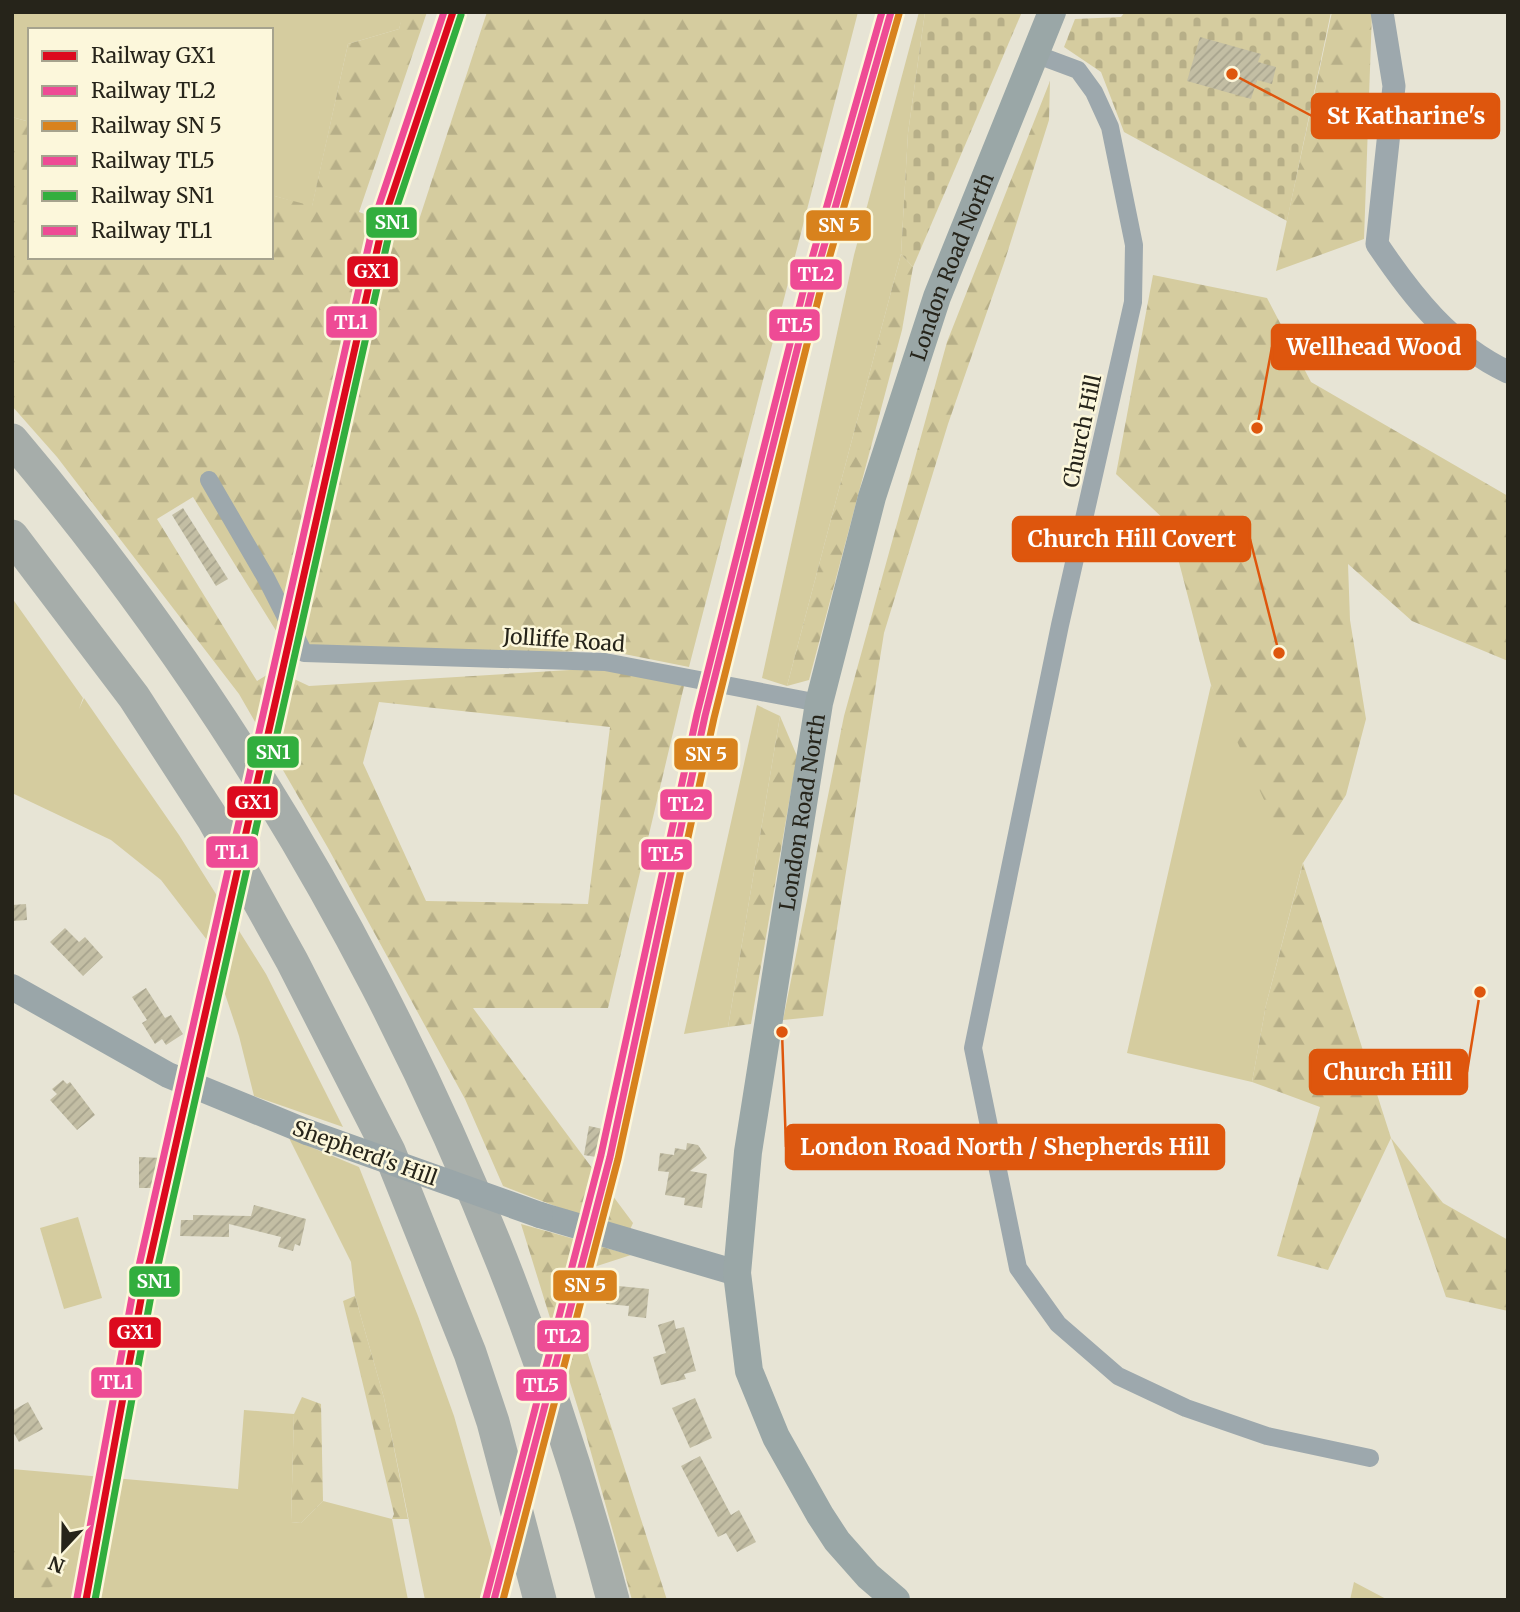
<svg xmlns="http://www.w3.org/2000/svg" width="1520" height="1612" font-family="Merriweather,serif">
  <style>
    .grass { fill: #d5cc9f }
    .forest { fill: url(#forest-firs); fill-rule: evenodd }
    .cemetery { fill: url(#cemetery-stones) }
    .building { fill: url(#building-hatch) }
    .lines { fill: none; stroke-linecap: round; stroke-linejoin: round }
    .minor { stroke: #9da8ad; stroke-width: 18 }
    .tertiary { stroke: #9da8ad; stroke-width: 23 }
    .secondary { stroke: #9aa6a9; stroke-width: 26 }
    .primary { stroke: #9aa7a7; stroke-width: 28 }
    .motorway { stroke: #a6adaa; stroke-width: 33 }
    .secondary-bridge { stroke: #9aa6a9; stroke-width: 26 }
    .rail-1-casing { stroke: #fcf7db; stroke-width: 12 }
    .rail-2-casing { stroke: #fcf7db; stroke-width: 12 }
    .rail-3-casing { stroke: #fcf7db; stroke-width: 12 }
    .rail-4-casing { stroke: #fcf7db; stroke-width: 12 }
    .rail-5-casing { stroke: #fcf7db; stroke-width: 12 }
    .rail-6-casing { stroke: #fcf7db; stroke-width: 12 }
    .rail-1 { stroke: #dc0a1e; stroke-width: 7 }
    .rail-2 { stroke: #ee4b95; stroke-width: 7 }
    .rail-3 { stroke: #d8821d; stroke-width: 7 }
    .rail-4 { stroke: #ee4b95; stroke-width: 7 }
    .rail-5 { stroke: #32ae3e; stroke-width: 7 }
    .rail-6 { stroke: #ee4b95; stroke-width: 7 }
    .labels { text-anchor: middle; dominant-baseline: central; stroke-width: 5; stroke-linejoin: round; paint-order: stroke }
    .street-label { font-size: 21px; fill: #26241a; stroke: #fcf7db }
    .leader { fill: none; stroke: #de560d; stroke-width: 2.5 }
    .callout-dot { fill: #de560d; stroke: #fcf7db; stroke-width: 2.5 }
    .callout { fill: #de560d; stroke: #de560d; stroke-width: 2.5 }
    .callout-label { font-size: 23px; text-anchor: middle; font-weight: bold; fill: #fff }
    .line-badge { stroke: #fcf7db; stroke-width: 2.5 }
    .badge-label { font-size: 19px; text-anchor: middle; font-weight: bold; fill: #fff }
  </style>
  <defs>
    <pattern id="forest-firs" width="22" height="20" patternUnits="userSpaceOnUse" patternTransform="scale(1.75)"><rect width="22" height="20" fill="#d5cc9f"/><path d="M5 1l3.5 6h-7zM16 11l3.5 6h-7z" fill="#b7af88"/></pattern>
    <pattern id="cemetery-stones" width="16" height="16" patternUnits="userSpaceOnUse" patternTransform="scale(1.75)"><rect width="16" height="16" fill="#d5cc9f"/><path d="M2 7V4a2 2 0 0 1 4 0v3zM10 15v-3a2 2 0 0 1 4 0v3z" fill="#b7af88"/></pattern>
    <pattern id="building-hatch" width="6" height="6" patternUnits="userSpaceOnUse" patternTransform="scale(1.75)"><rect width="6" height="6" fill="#c3bea4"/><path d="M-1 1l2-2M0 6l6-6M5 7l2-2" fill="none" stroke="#a7a38d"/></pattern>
  </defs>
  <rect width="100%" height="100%" fill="#e7e4d5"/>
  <g class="grass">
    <polygon points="12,12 404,12 399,29 348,44 312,207 271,195 271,30 30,30 30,122 12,117"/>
    <polygon points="919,12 925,12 908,133 901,254 787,686 762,678 854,255"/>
    <polygon points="12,598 83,698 79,709 84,698 179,835 266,974 343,1127 254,1096 239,1036 207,940 161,880 111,840 12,793"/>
    <polygon points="1211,685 1303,862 1266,1005 1252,1082 1127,1053"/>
    <polygon points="757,705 780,716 728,1027 684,1034"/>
    <polygon points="289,1138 359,1167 418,1316 454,1416 506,1600 425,1600 384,1398 355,1296 351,1262"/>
    <polygon points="78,1217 102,1298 64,1309 40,1228"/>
    <polygon points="244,1410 294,1414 291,1522 301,1523 323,1501 392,1519 408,1600 12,1600 12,1469 238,1489"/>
    <polygon points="1354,1582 1388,1600 1350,1600"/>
  </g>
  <g class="forest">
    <path d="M403,12H427L359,212L415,232L487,12H858L689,667L604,650L318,662L293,658L193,497L157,519L257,681L275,670L309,686L603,668L684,686L608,1008H473L633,1223L628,1234L503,1186L465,1099L328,848L239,694L57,457L12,406V117L30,122V257H271V195L312,206L348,44L399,29ZM379,702L610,727L588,904L426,901L363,763Z"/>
    <polygon points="1332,12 1372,12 1364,239 1276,271"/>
    <polygon points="1050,81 1049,120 1005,260 948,424 884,633 823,1016 783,1020 844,716 947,342"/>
    <polygon points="901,254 913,267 902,330 809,680 787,686"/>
    <polygon points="1153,275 1267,298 1311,382 1508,496 1508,661 1412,621 1348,564 1350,620 1366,719 1346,795 1303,863 1391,1138 1443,1203 1508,1240 1508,1311 1446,1297 1391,1138 1328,1270 1277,1256 1320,1107 1252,1082 1266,1005 1303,863 1278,830 1211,685 1169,524 1116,474"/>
    <polygon points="780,716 797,756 751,1024 728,1027"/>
    <polygon points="521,1224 631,1255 563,1277 667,1600 632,1600 585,1431"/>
    <polygon points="355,1296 384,1398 408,1519 392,1519 394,1514 343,1301"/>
    <polygon points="302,1397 321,1404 323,1501 301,1523 291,1522 294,1414"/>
    <polygon points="18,1544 37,1551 67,1571 65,1581 44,1590 12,1583 12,1548"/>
  </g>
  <g class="cemetery">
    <polygon points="925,12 1022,12 913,267 901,254 908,133"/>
    <polygon points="1125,12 1331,12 1287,221 1124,132 1101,72 1064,47 1075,19 1121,17"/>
  </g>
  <g class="building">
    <polygon points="1200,37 1261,54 1258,62 1276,67 1272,84 1257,80 1251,99 1187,81"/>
    <polygon points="183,508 228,579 216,586 172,515"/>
    <polygon points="26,904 27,920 12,921 12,905"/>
    <polygon points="65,928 79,942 85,937 103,957 83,976 50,942"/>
    <polygon points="146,988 165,1018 171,1015 183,1034 166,1045 162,1039 155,1044 142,1023 147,1020 132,997"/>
    <polygon points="63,1080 67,1084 70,1082 95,1115 77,1130 50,1100 57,1094 52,1089"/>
    <polygon points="589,1126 607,1130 602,1158 584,1155"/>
    <polygon points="687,1143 698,1145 707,1158 690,1171 707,1174 702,1208 684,1205 685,1198 665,1195 669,1172 658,1171 660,1153 674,1155 675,1148 686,1150"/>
    <polygon points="139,1157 162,1158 162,1168 168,1168 168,1188 139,1188"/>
    <polygon points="254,1205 306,1219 300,1246 295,1244 293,1251 278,1247 281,1237 229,1224 229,1237 180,1236 181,1220 193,1220 193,1215 251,1216"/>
    <polygon points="608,1285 649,1289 646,1318 628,1316 629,1306 606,1304"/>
    <polygon points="674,1320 676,1329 684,1327 696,1371 684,1374 686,1379 661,1385 653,1357 666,1353 658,1325"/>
    <polygon points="695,1398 712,1438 690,1448 672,1408"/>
    <polygon points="28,1402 43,1429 19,1442 12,1430 12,1411"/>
    <polygon points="700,1456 731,1515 739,1510 756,1542 737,1552 726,1533 718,1537 681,1466"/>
  </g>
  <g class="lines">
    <g class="minor">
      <polyline points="1035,54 1078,70 1094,92 1110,127 1134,245 1133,302 1060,625 973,1048 1018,1268 1058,1324 1118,1376 1186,1408 1267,1436 1370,1458"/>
      <polyline points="209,480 266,578 304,653 605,662 819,703"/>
    </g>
    <path class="tertiary" d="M1382,12L1394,86L1377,244C1412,296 1450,345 1508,372"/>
    <g class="secondary">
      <polyline points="12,987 168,1075 307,1132"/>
      <polyline points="540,1215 737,1273"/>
    </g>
    <path class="primary" id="s1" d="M896,1600L868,1576L837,1541L820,1515L776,1437L749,1371L737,1273L748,1152L819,703L872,497L937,297L1052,12"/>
    <g class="motorway">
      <path d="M12,440C296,775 501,1175 613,1600"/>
      <polyline points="12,536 134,697 213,819 292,961 389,1151 470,1353 493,1422 540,1600"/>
    </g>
    <polyline class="secondary-bridge" points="307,1132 540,1215"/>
    <g class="rail-1-casing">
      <polyline id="rail-1" points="86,1600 141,1299 384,219 453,12"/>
    </g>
    <g class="rail-2-casing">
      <polyline id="rail-2" points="494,1600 610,1157 705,716 815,278 891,12"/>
    </g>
    <g class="rail-3-casing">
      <polyline id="rail-3" points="503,1600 618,1159 714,718 823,280 899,14"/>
    </g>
    <g class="rail-4-casing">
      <polyline id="rail-4" points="486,1598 601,1155 697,714 807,276 882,12"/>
    </g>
    <g class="rail-5-casing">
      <polyline id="rail-5" points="95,1600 150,1301 392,221 461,15"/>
    </g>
    <g class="rail-6-casing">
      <polyline id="rail-6" points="77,1598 132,1297 375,217 444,12"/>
    </g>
    <use href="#rail-1" class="rail-1"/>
    <use href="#rail-2" class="rail-2"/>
    <use href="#rail-3" class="rail-3"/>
    <use href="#rail-4" class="rail-4"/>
    <use href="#rail-5" class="rail-5"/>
    <use href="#rail-6" class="rail-6"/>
  </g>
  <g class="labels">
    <g class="street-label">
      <text stroke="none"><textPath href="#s1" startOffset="1407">London Road North</textPath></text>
      <text transform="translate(1082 431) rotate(-78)">Church Hill</text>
      <text transform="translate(564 640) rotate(4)">Jolliffe Road</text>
      <text stroke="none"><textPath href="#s1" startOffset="840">London Road North</textPath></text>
      <text transform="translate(365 1153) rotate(20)">Shepherd's Hill</text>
    </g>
  </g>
  <path class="leader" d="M1232 74L1312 116M1257 428L1272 347M1279 653L1250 539M1480 992L1467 1072M782 1032L786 1147"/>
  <g class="callout-dot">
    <circle cx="1232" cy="74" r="7"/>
    <circle cx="1257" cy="428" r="7"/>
    <circle cx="1279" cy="653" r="7"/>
    <circle cx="1480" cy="992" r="7"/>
    <circle cx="782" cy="1032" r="7"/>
  </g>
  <g class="callout">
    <rect x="1312" y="94" width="187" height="44" rx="7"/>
    <rect x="1272" y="325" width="203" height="44" rx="7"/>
    <rect x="1013" y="517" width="237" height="44" rx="7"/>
    <rect x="1310" y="1050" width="157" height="44" rx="7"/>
    <rect x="786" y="1125" width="438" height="44" rx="7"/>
  </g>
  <g class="callout-label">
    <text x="1406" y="124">St Katharine's</text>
    <text x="1374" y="355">Wellhead Wood</text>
    <text x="1132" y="547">Church Hill Covert</text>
    <text x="1388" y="1080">Church Hill</text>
    <text x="1005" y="1155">London Road North / Shepherds Hill</text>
  </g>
  <g class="line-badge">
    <rect x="365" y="206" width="53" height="33" rx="7" fill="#32ae3e"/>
    <rect x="805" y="209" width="67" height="33" rx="7" fill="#d8821d"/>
    <rect x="346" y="255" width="53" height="33" rx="7" fill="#dc0a1e"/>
    <rect x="789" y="258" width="54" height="33" rx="7" fill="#ee4b95"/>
    <rect x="325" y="305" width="53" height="34" rx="7" fill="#ee4b95"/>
    <rect x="768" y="308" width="53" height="34" rx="7" fill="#ee4b95"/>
    <rect x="246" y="735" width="54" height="34" rx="7" fill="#32ae3e"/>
    <rect x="673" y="737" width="66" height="34" rx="7" fill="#d8821d"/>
    <rect x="226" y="785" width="53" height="34" rx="7" fill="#dc0a1e"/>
    <rect x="659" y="788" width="54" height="33" rx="7" fill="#ee4b95"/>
    <rect x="205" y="835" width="54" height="34" rx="7" fill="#ee4b95"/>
    <rect x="640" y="838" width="53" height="33" rx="7" fill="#ee4b95"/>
    <rect x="128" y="1265" width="53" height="33" rx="7" fill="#32ae3e"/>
    <rect x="552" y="1269" width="66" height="33" rx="7" fill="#d8821d"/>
    <rect x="108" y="1316" width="54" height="33" rx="7" fill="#dc0a1e"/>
    <rect x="536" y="1319" width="54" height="34" rx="7" fill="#ee4b95"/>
    <rect x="90" y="1366" width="53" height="33" rx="7" fill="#ee4b95"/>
    <rect x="515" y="1368" width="53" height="34" rx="7" fill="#ee4b95"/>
  </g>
  <g class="badge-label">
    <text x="392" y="229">SN1</text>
    <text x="839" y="232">SN 5</text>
    <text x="372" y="278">GX1</text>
    <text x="816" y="281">TL2</text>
    <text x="351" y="329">TL1</text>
    <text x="795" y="332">TL5</text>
    <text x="273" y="759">SN1</text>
    <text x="706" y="761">SN 5</text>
    <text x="253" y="809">GX1</text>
    <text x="686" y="811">TL2</text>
    <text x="232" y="859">TL1</text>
    <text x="666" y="861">TL5</text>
    <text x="154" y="1288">SN1</text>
    <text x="585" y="1292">SN 5</text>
    <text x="135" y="1339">GX1</text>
    <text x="563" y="1343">TL2</text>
    <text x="116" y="1389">TL1</text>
    <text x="541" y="1392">TL5</text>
  </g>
  <rect width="1520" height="1612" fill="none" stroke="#26241a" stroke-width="28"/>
  <rect x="28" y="28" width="245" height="231" fill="#fcf7db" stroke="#a6a38e" stroke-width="2"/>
  <rect x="42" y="51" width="35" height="10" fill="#dc0a1e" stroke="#a6a38e" stroke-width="2"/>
  <text x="91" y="63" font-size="21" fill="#26241a">Railway GX1</text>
  <rect x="42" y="86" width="35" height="10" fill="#ee4b95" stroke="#a6a38e" stroke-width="2"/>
  <text x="91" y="98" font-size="21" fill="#26241a">Railway TL2</text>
  <rect x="42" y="121" width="35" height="10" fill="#d8821d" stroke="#a6a38e" stroke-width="2"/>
  <text x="91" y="133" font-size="21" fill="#26241a">Railway SN 5</text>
  <rect x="42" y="156" width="35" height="10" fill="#ee4b95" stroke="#a6a38e" stroke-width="2"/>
  <text x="91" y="168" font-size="21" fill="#26241a">Railway TL5</text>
  <rect x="42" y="191" width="35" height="10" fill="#32ae3e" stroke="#a6a38e" stroke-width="2"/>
  <text x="91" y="203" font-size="21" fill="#26241a">Railway SN1</text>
  <rect x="42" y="226" width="35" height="10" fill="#ee4b95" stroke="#a6a38e" stroke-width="2"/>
  <text x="91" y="238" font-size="21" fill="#26241a">Railway TL1</text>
  <g transform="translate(63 1549) rotate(202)" stroke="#fcf7db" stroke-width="5" paint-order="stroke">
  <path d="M0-5L12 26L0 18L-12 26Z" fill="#26241a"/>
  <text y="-10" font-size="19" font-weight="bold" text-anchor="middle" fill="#26241a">N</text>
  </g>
</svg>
